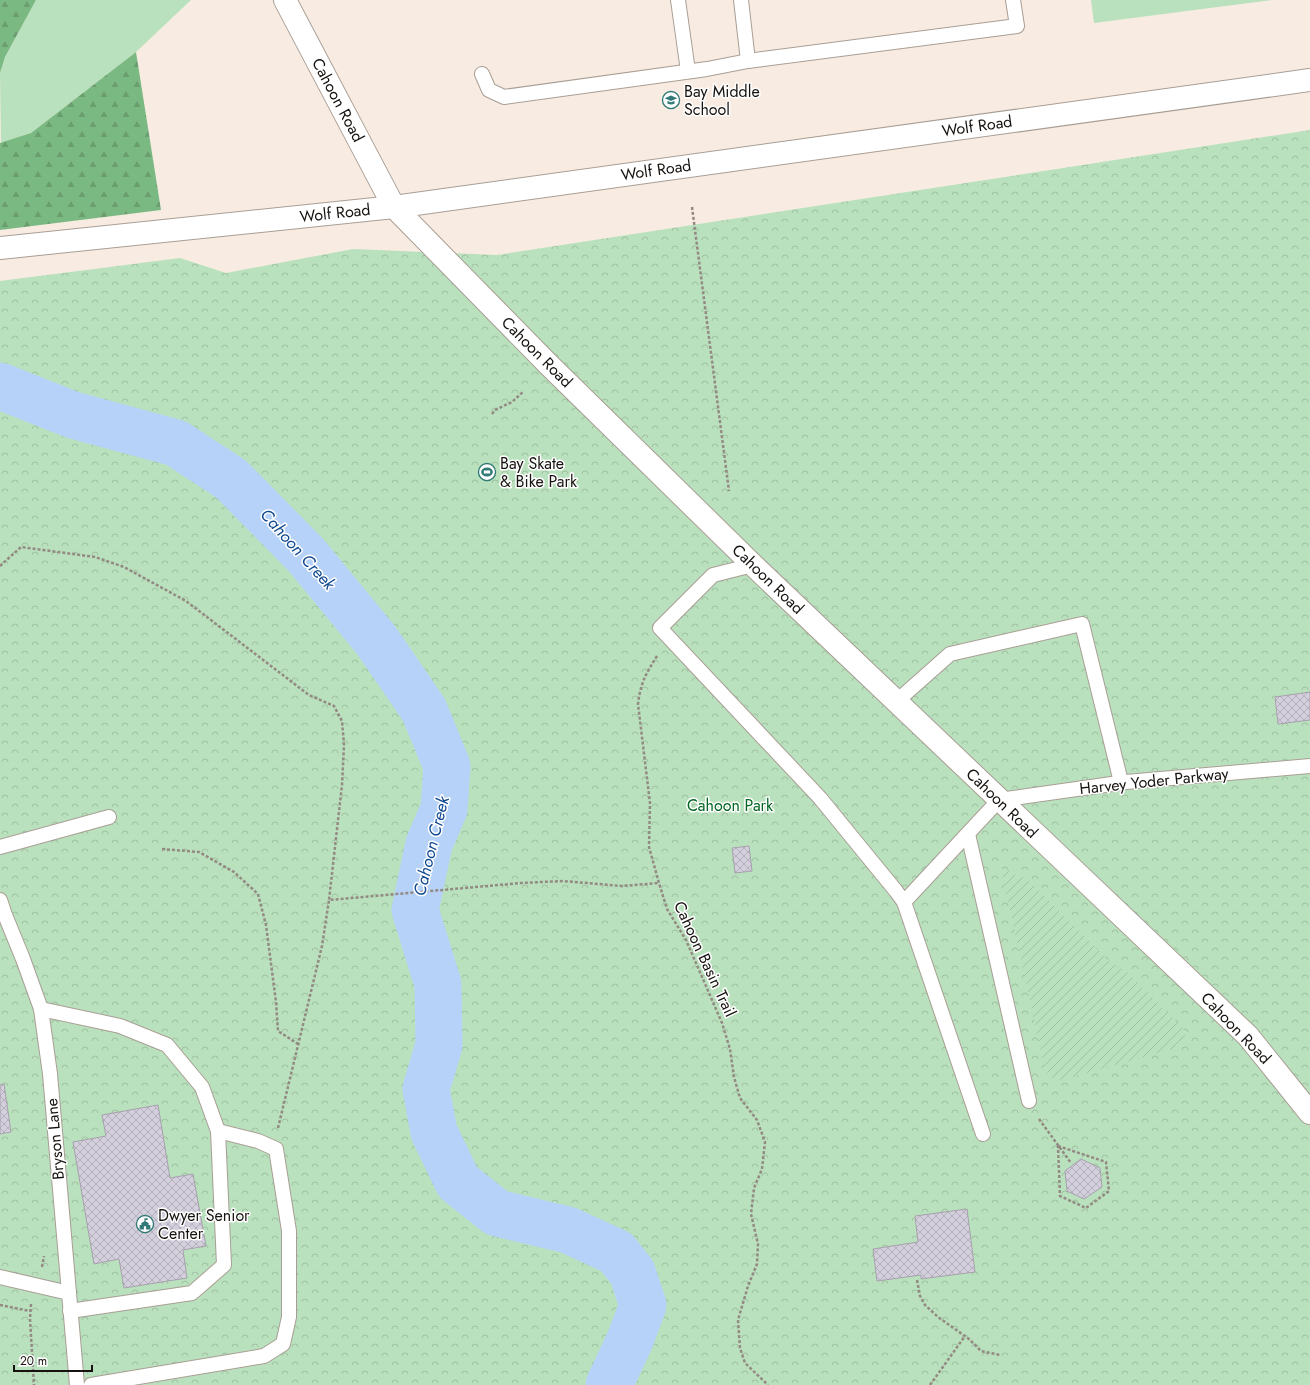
<svg xmlns="http://www.w3.org/2000/svg" width="1310" height="1385" font-family="Jost,sans-serif">
  <style>
    .grass { fill: #bae1bd }
    .forest { fill: url(#forest-firs) }
    .park { fill: url(#park-crowns) }
    .garden { fill: url(#garden-furrows) }
    .lines { fill: none; stroke-linecap: round; stroke-linejoin: round }
    .river { stroke: #b7d2f9; stroke-width: 47 }
    .building { fill: url(#building-cross-hatch); stroke: #a6a1ad }
    .service-casing { stroke: #a99e95; stroke-width: 16 }
    .tertiary-casing { stroke: #a99e95; stroke-width: 24 }
    .path { stroke: #938a83; stroke-width: 2.5; stroke-dasharray: 3 2; stroke-linecap: butt }
    .service { stroke: #fff; stroke-width: 14 }
    .tertiary { stroke: #fff; stroke-width: 22 }
    .labels { text-anchor: middle; dominant-baseline: central; stroke-width: 3; stroke-linejoin: round; paint-order: stroke }
    .poi-label { font-size: 16px; fill: #16120f; stroke: #fff; text-anchor: start }
    .street-label { font-size: 16px; fill: #16120f; stroke: #fff }
    .park-label { font-size: 16px; fill: #006621; stroke: #fff }
    .water-label { font-size: 17px; font-style: italic; fill: #114991; stroke: #fff }
  </style>
  <defs>
    <pattern id="forest-firs" width="22" height="20" patternUnits="userSpaceOnUse"><rect width="22" height="20" fill="#7bb982"/><path d="M5 1l3.5 6h-7zM16 11l3.5 6h-7z" fill="#6a9e6f"/></pattern>
    <pattern id="park-crowns" width="20" height="18" patternUnits="userSpaceOnUse"><rect width="20" height="18" fill="#bae1bd"/><path d="M2 6a3 3 0 1 1 6 0M12 15a3 3 0 1 1 6 0" fill="none" stroke="#9fc0a1"/></pattern>
    <pattern id="garden-furrows" width="10" height="10" patternUnits="userSpaceOnUse"><rect width="10" height="10" fill="#bae1bd"/><path d="M-1 1l2-2M0 10L10 0M9 11l2-2" fill="none" stroke="#9fc0a1"/></pattern>
    <pattern id="building-cross-hatch" width="8" height="8" patternUnits="userSpaceOnUse"><rect width="8" height="8" fill="#d4cfdc"/><path d="M0 0l8 8M0 8l8-8" fill="none" stroke="#b5b1bc"/></pattern>
  </defs>
  <rect width="100%" height="100%" fill="#f8ece2"/>
  <g class="grass">
    <polygon points="36,0 191,0 136,52 31,133 1,144 0,73 5,57"/>
    <polygon points="1091,0 1272,0 1094,23"/>
  </g>
  <g class="forest">
    <polygon points="0,0 36,0 5,57 0,73"/>
    <polygon points="136,52 161,210 0,230 0,143 31,133"/>
  </g>
  <polygon class="park" points="1310,130 1310,1385 0,1385 0,281 180,258 226,273 353,249 497,255"/>
  <path class="garden" d="M1001,869H1006L1012,874L1026,878L1106,958L1114,965L1127,972L1183,1028L1186,1038L1176,1048L1065,1079C1055,1081 1050,1077 1045,1069Z"/>
  <g class="lines">
    <polyline class="river" points="0,386 73,415 176,443 231,479 306,555 376,640 424,710 447,766 444,809 429,844 415,910 438,984 439,1045 426,1089 434,1132 458,1182 497,1213 568,1230 616,1252 632,1272 643,1305 630,1340 609,1385"/>
  </g>
  <g class="building">
    <polygon points="1310,692 1310,720 1278,724 1275,697"/>
    <polygon points="749,846 752,871 735,873 732,848"/>
    <polygon points="4,1084 11,1132 0,1134 0,1085"/>
    <polygon points="158,1105 170,1178 193,1174 206,1246 183,1250 187,1278 124,1288 119,1259 94,1264 73,1142 106,1136 102,1115"/>
    <polygon points="1081,1159 1100,1168 1102,1187 1084,1199 1067,1191 1065,1171"/>
    <polygon points="967,1209 975,1272 921,1279 921,1275 877,1281 873,1249 918,1242 915,1216"/>
  </g>
  <g class="lines">
    <g class="service-casing">
      <g id="service">
        <polyline points="678,0 688,71"/>
        <polyline points="741,0 748,61"/>
        <polyline points="482,74 489,90 504,97 707,69 748,61 1017,26 1013,0"/>
        <polyline points="753,565 713,575 660,628 820,798 896,891 904,902 999,800 1126,782 1310,766"/>
        <polyline points="897,701 950,654 1082,624 1121,782"/>
        <polyline points="968,834 1029,1101"/>
        <polyline points="0,847 109,817"/>
        <polyline points="0,900 5,915 23,959 41,1009 50,1074 77,1385"/>
        <polyline points="904,902 983,1134"/>
        <polyline points="41,1009 120,1026 167,1045 202,1087 218,1131 224,1265 192,1293 70,1311"/>
        <polyline points="0,1277 69,1293"/>
        <polyline points="91,1385 264,1356 283,1344 289,1317 289,1231 276,1149 258,1141 218,1131"/>
      </g>
    </g>
    <g class="tertiary-casing">
      <g id="tertiary">
        <polyline points="285,0 394,207 548,364 753,565 1248,1036 1310,1113"/>
        <polyline points="0,248 394,207 1310,80"/>
      </g>
    </g>
    <g class="path">
      <polyline points="692,207 729,491"/>
      <polyline points="492,414 495,410 512,402 524,391"/>
      <polyline points="0,566 21,547 95,557 124,567 186,601 309,695 334,706 342,721 344,745 342,785 329,900 521,883 563,881 622,886 659,883"/>
      <path d="M657,656C646,674 641,681 638,704L650,803L649,847L659,883L667,909L686,940L722,1023L730,1049L734,1077L740,1098L757,1120L765,1142L762,1169L754,1188L751,1214L758,1244L757,1264L748,1286L738,1320L740,1348L745,1363L768,1385"/>
      <polyline points="162,849 199,852 234,872 258,894 266,925 276,1002 278,1031 298,1044"/>
      <polyline points="1039,1119 1071,1163"/>
      <polyline points="278,1128 322,946 329,900"/>
      <polygon points="1058,1146 1106,1162 1109,1191 1086,1208 1060,1196"/>
      <polyline points="42,1267 44,1256"/>
      <polyline points="917,1280 920,1296 925,1305 938,1317 969,1339 981,1351 1000,1355"/>
      <polyline points="31,1304 30,1319 34,1385"/>
      <polyline points="0,1305 30,1311"/>
      <polyline points="930,1385 965,1336"/>
    </g>
    <use href="#service" class="service"/>
    <use href="#tertiary" class="tertiary"/>
  </g>
  <defs>
    <g id="school-ring" transform="scale(0.9)"><circle r="9.5" fill="#fff" stroke="#317a77" stroke-width="1.5"/><path d="M0-5L7-2L0 1L-7-2ZM-4 1L0 2.5L4 1V4Q0 6-4 4Z" fill="#317a77"/></g>
    <g id="stadium-ring" transform="scale(0.9)"><circle r="9.5" fill="#fff" stroke="#317a77" stroke-width="1.5"/><path d="M0-5a6.5 5 0 1 0 0 10a6.5 5 0 1 0 0-10ZM-3.5-1.8h7v3.6h-7Z" fill="#317a77"/></g>
    <g id="civic-ring" transform="scale(0.9)"><circle r="9.5" fill="#fff" stroke="#317a77" stroke-width="1.5"/><path d="M-.6-6.5H3V-4.5H.6V-3L4-1V1h2V6H-6V1h2V-1L-.6-3ZM-1.2 2.5V6h2.4V2.5Z" fill="#317a77"/></g>
  </defs>
  <g fill-rule="evenodd">
    <use href="#school-ring" x="671" y="100"/>
    <use href="#stadium-ring" x="487" y="472"/>
    <use href="#civic-ring" x="145" y="1224"/>
  </g>
  <g class="labels">
    <g class="poi-label">
      <text x="684" y="91">Bay Middle<tspan x="684" dy="18">School</tspan></text>
      <text x="500" y="463">Bay Skate<tspan x="500" dy="18">&amp; Bike Park</tspan></text>
      <text x="158" y="1215">Dwyer Senior<tspan x="158" dy="18">Center</tspan></text>
    </g>
    <g class="street-label">
      <text transform="translate(338 100) rotate(62)">Cahoon Road</text>
      <text transform="translate(977 126) rotate(-8)">Wolf Road</text>
      <text transform="translate(656 170) rotate(-8)">Wolf Road</text>
      <text transform="translate(335 213) rotate(-6)">Wolf Road</text>
      <text transform="translate(537 352) rotate(45)">Cahoon Road</text>
      <text transform="translate(768 579) rotate(44)">Cahoon Road</text>
      <text transform="translate(1154 781) rotate(-6)">Harvey Yoder Parkway</text>
      <text transform="translate(1002 803) rotate(44)">Cahoon Road</text>
      <text transform="translate(705 959) rotate(65)">Cahoon Basin Trail</text>
      <text transform="translate(1236 1028) rotate(46)">Cahoon Road</text>
      <text transform="translate(55 1139) rotate(-95)">Bryson Lane</text>
    </g>
    <g class="park-label">
      <text x="730" y="805">Cahoon Park</text>
    </g>
    <g class="water-label">
      <text transform="translate(298 549) rotate(48)">Cahoon Creek</text>
      <text transform="translate(431 846) rotate(-76)">Cahoon Creek</text>
    </g>
  </g>
  <path d="M14 1365v6h78v-6" fill="none" stroke="#16120f" stroke-width="2"/>
  <text x="20" y="1365" font-size="12" fill="#16120f" stroke="#ffffff" stroke-width="3" paint-order="stroke">20 m</text>
</svg>
